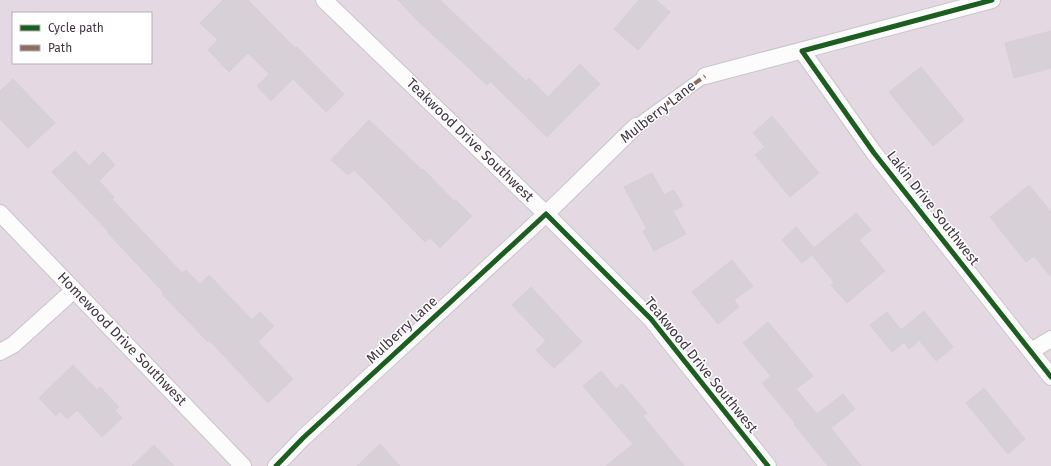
<svg xmlns="http://www.w3.org/2000/svg" width="1051" height="466" font-family="'Fira Sans',sans-serif">
  <style>
    .residential { fill: #e4d9e3; fill-rule: evenodd }
    .building { fill: #d7d1d7; stroke: #d6cfd6 }
    .lines { fill: none; stroke-linecap: round; stroke-linejoin: round }
    .pedestrian-casing { stroke: #cac5ca; stroke-width: 14 }
    .minor-casing { stroke: #cac5ca; stroke-width: 18 }
    .pedestrian { stroke: #fcfcfc; stroke-width: 12 }
    .minor { stroke: #fcfcfc; stroke-width: 16 }
    .quiet { stroke: #8d6e63; stroke-width: 4; stroke-dasharray: 8 4; stroke-linecap: butt }
    .cycleway-casing { stroke: #fff; stroke-width: 8 }
    .cycleway { stroke: #1b5e20; stroke-width: 5 }
    .labels { text-anchor: middle; dominant-baseline: central; stroke-width: 3; stroke-linejoin: round; paint-order: stroke }
    .street-label { font-size: 14px; fill: #433642; stroke: #fff }
  </style>
  <rect width="100%" height="100%" fill="#eee9ee"/>
  <path class="residential" d="M0,0H1051V466H0ZM13,13H151V63H13Z"/>
  <g class="building">
    <polygon points="223,0 248,0 295,48 297,47 344,94 326,112 293,79 271,101 257,86 269,74 248,53 229,72 208,50 218,40 200,23"/>
    <polygon points="398,0 440,0 526,81 529,78 548,97 580,64 600,84 547,137 490,81 487,85 418,21"/>
    <polygon points="639,0 656,0 670,12 638,50 614,29"/>
    <polygon points="1051,31 1051,68 1014,78 1005,43"/>
    <polygon points="921,67 964,120 933,146 889,92"/>
    <polygon points="13,79 55,123 28,148 0,119 0,91"/>
    <polygon points="772,116 819,173 790,197 755,155 765,147 753,133"/>
    <polygon points="369,120 422,170 423,169 454,201 456,200 472,216 440,248 430,238 425,242 388,204 354,170 348,175 331,160"/>
    <polygon points="75,151 89,166 103,152 115,165 99,181 114,197 112,199 182,273 186,270 200,284 209,275 252,320 260,312 274,326 258,342 293,379 268,403 209,340 208,342 162,294 163,292 107,232 108,231 52,172"/>
    <polygon points="652,173 664,195 674,190 683,206 673,211 686,234 654,251 643,231 647,229 624,187"/>
    <polygon points="1029,185 1051,212 1051,277 1034,256 1026,262 990,217"/>
    <polygon points="856,213 871,230 859,240 885,271 847,303 831,285 834,282 812,255 802,263 782,240 796,227 814,248"/>
    <polygon points="732,260 753,286 734,300 739,307 718,324 692,292"/>
    <polygon points="531,287 582,342 554,368 536,350 546,341 512,305"/>
    <polygon points="924,311 953,347 936,361 919,340 909,349 904,342 892,352 870,325 887,312 901,330"/>
    <polygon points="768,322 813,376 796,389 817,414 843,394 855,409 831,428 861,466 828,466 794,424 795,423 762,383 771,376 743,343"/>
    <polygon points="73,365 97,390 100,387 119,407 115,410 122,418 102,437 77,410 67,419 60,411 56,416 39,398"/>
    <polygon points="601,371 616,389 622,384 647,413 643,416 684,466 606,466 633,444 583,386"/>
    <polygon points="984,388 1025,439 1008,454 966,403"/>
    <polygon points="380,444 400,466 357,466"/>
    <polygon points="154,445 174,466 132,466"/>
  </g>
  <g class="lines">
    <g class="pedestrian-casing">
      <polyline id="pedestrian" points="636,126 705,76"/>
    </g>
    <g class="minor-casing">
      <g id="minor">
        <polyline points="324,0 546,214 651,319 768,466"/>
        <polyline points="802,51 874,153 1051,377"/>
        <polyline points="705,76 992,0"/>
        <polyline points="0,213 243,466"/>
        <polyline points="1031,351 1051,339"/>
        <polyline points="0,352 13,345 74,290"/>
        <polyline points="276,466 303,438 546,214 636,126"/>
      </g>
    </g>
    <use href="#pedestrian" class="pedestrian"/>
    <use href="#minor" class="minor"/>
    <polyline class="quiet" points="636,126 705,76"/>
    <g class="cycleway-casing">
      <g id="cycleway">
        <polyline points="992,0 802,51 874,153 1051,377"/>
        <polyline points="276,466 303,438 546,214 651,319 768,466"/>
      </g>
    </g>
    <use href="#cycleway" class="cycleway"/>
  </g>
  <g class="labels">
    <g class="street-label">
      <text transform="translate(658 112) rotate(-38)">Mulberry Lane</text>
      <text transform="translate(470 140) rotate(44)">Teakwood Drive Southwest</text>
      <text transform="translate(933 208) rotate(52)">Lakin Drive Southwest</text>
      <text transform="translate(402 330) rotate(-43)">Mulberry Lane</text>
      <text transform="translate(122 339) rotate(46)">Homewood Drive Southwest</text>
      <text transform="translate(701 365) rotate(51)">Teakwood Drive Southwest</text>
    </g>
  </g>
  <rect x="12" y="12" width="140" height="52" fill="#ffffff" stroke="#b4afb3"/>
  <rect x="20" y="25" width="20" height="6" fill="#1b5e20" stroke="#b4afb3"/>
  <text x="48" y="32" font-size="12" fill="#433642">Cycle path</text>
  <rect x="20" y="45" width="20" height="6" fill="#8d6e63" stroke="#b4afb3"/>
  <text x="48" y="52" font-size="12" fill="#433642">Path</text>
</svg>
